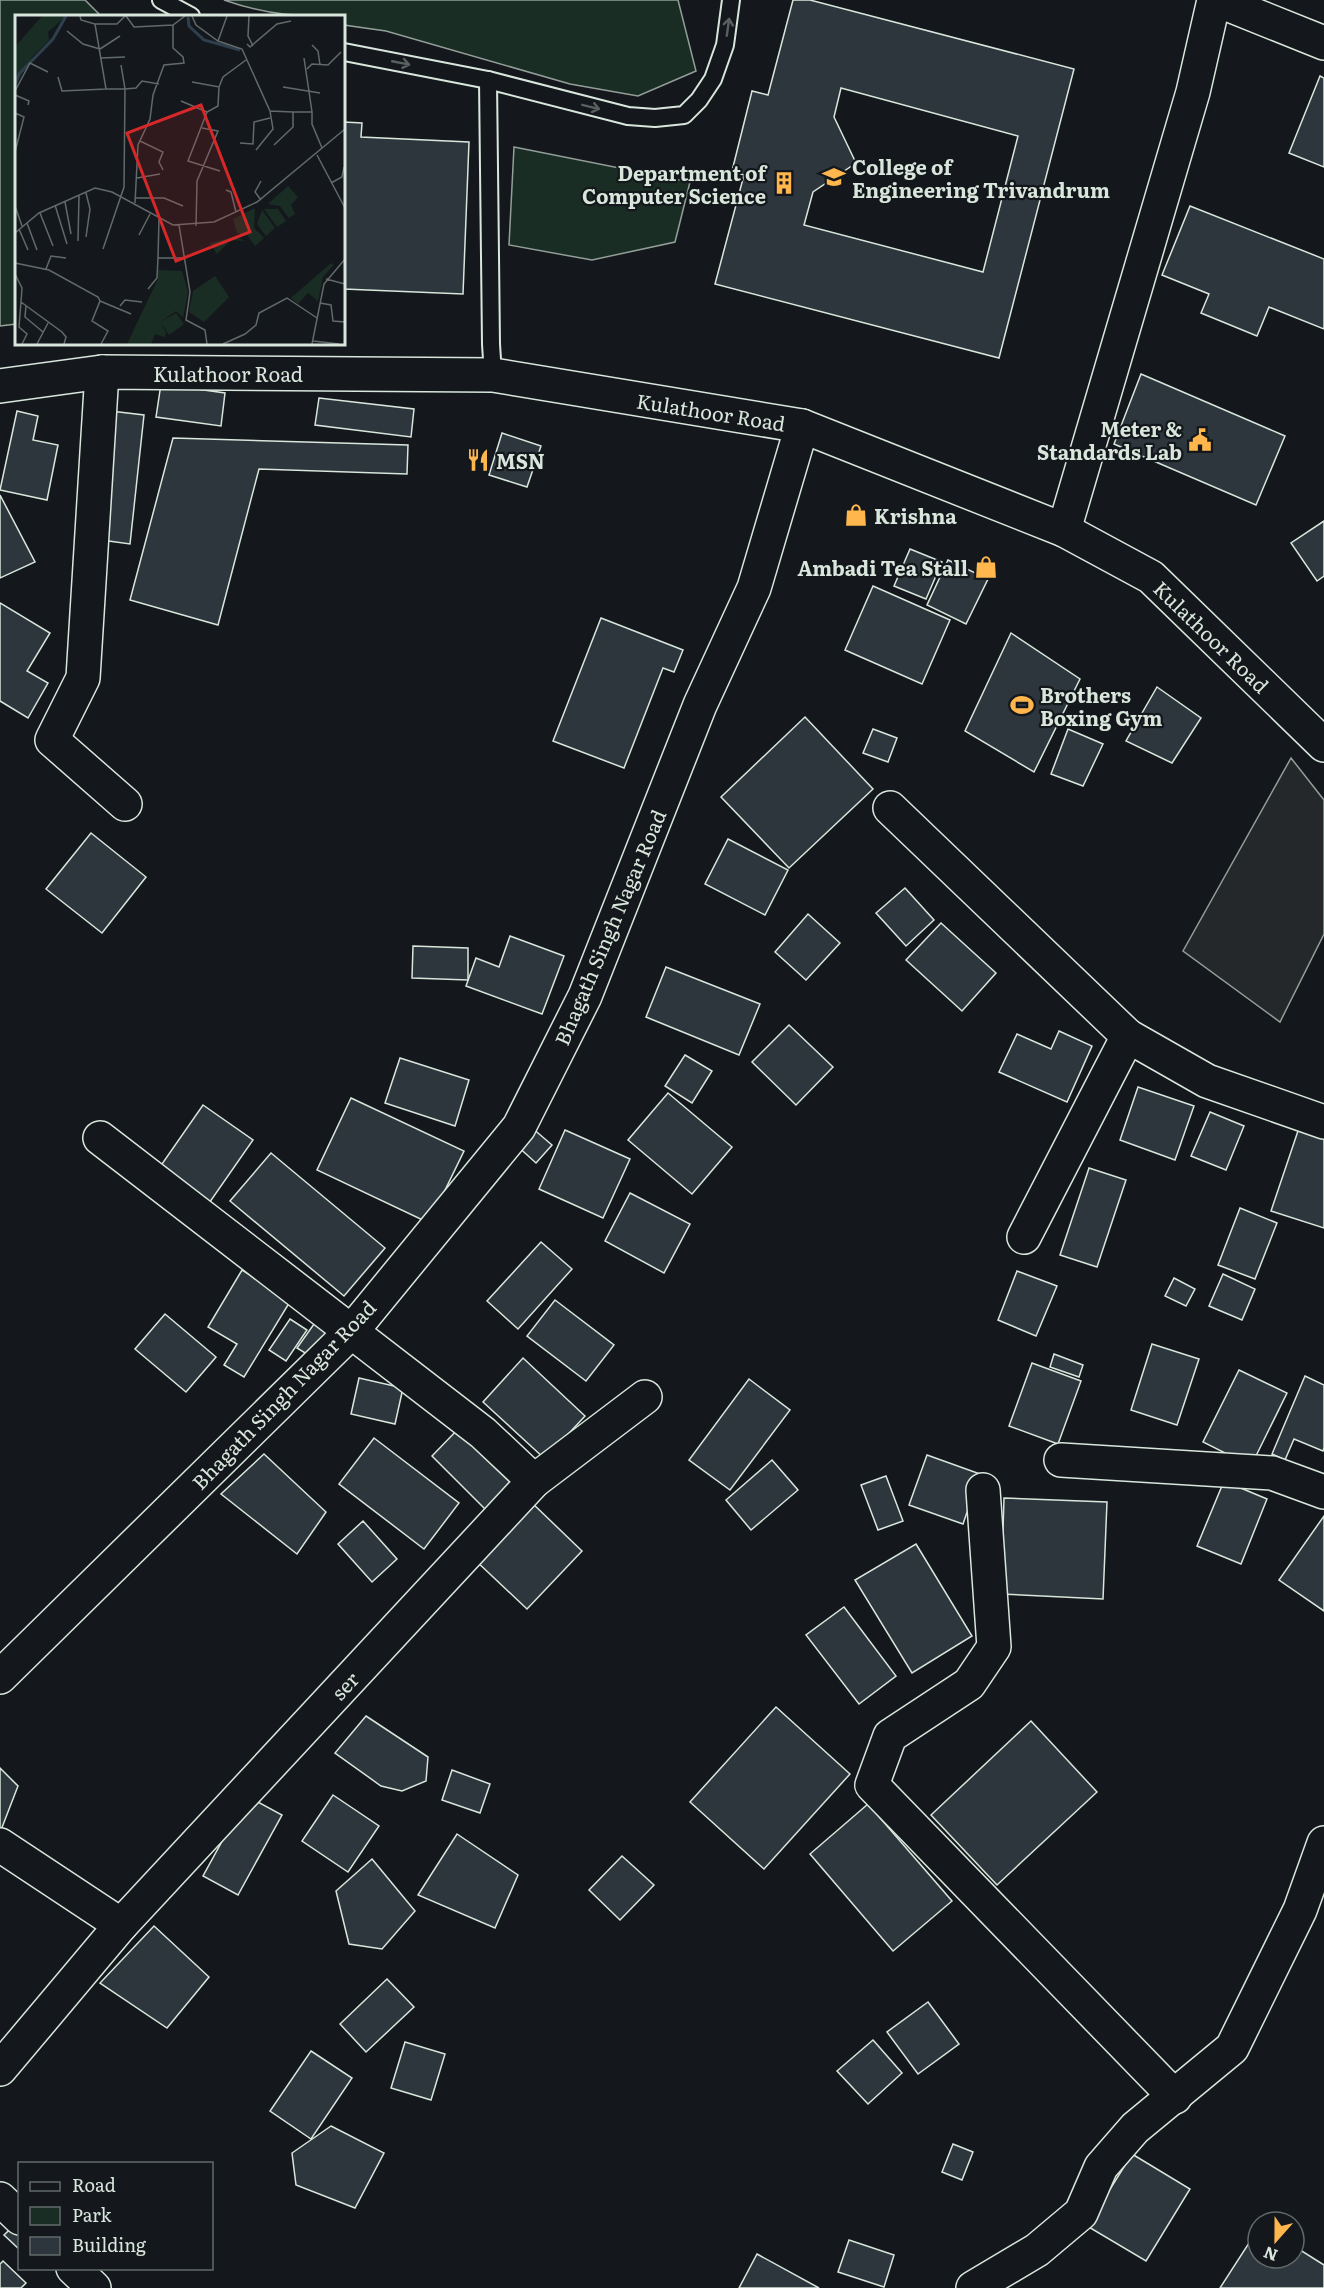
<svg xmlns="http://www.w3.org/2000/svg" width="1324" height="2288" font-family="Literata,serif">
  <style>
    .green { fill: #1a2d24; stroke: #939e99; stroke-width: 1.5 }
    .parking { fill: #24282b; stroke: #939e99; stroke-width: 1.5 }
    .building { fill: #2c363c; stroke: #d8e6dc; stroke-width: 1.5; fill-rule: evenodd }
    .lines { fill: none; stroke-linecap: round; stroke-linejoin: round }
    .lane-casing { stroke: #d8e6dc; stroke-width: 20 }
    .street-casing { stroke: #d8e6dc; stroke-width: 36 }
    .secondary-casing { stroke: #d8e6dc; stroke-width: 36 }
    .lane { stroke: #14181c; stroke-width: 16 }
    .street { stroke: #14181c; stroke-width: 33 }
    .secondary { stroke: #14181c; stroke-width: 33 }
    .oneway { stroke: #59605f }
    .labels { text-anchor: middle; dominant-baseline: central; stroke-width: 4.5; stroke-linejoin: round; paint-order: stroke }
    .poi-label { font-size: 20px; font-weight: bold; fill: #d8e6dc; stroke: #14181c; text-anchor: start }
    .street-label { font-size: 20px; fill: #d8e6dc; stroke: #14181c }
    .inset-river { fill: none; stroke: #2f3f4d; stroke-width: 3 }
    .inset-road { fill: none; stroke: #626a69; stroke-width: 1.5 }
    .view { fill: #d62828; fill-opacity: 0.15; stroke: #d62828; stroke-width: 3 }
    .inset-edge { fill: none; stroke: #d8e6dc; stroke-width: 3 }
  </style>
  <rect width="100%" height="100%" fill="#14181c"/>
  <g class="green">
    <polygon points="0,0 85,0 101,16 16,16 16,324 0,326"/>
    <path d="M224,0H678L696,71L638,96L570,84L386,31L344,25V16C296,16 270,16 224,0Z"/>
    <polygon points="514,147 690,182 675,242 592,260 509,245"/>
  </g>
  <polygon class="parking" points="1291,758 1324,800 1324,934 1280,1022 1183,951"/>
  <g class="building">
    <path d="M793,0H810L1074,69L999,358L715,284L744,175L732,171L752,91L768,95ZM841,88L1018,136L983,272L804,225L813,192L856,163L834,117Z"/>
    <polygon points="1320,76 1324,78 1324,167 1289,153"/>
    <polygon points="344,122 362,123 361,137 469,142 463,294 344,289"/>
    <polygon points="1190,206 1324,259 1324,329 1269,307 1257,336 1201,313 1209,294 1162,275"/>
    <polygon points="1141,374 1285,436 1256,505 1114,444"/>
    <polygon points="161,384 225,393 221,426 156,417"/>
    <polygon points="319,398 414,409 411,437 315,425"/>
    <polygon points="102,410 144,415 130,544 87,538"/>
    <polygon points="17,411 38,416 33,440 58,445 47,500 0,490"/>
    <polygon points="502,433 541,446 527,487 489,475"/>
    <polygon points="173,438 408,445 407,474 259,469 218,625 130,600"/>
    <polygon points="0,495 35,562 0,578"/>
    <polygon points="1324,521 1324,576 1317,581 1291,543"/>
    <polygon points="910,549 942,562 926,599 894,586"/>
    <polygon points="948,560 988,579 966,624 927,605"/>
    <polygon points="873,586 950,620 922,684 845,650"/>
    <polygon points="0,603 50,633 27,671 48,683 28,718 0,701"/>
    <polygon points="601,618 683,650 674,672 663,668 624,768 553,741"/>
    <polygon points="1011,633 1080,679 1034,772 965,731"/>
    <polygon points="1157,687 1201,718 1172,763 1126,741"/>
    <polygon points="805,717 873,789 789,868 721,797"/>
    <polygon points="873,729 897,738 888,762 863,753"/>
    <polygon points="1068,729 1103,744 1083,786 1051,774"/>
    <polygon points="91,833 146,877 102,933 46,889"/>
    <polygon points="728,839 788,870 765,915 705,884"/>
    <polygon points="905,888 934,920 906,946 876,913"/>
    <polygon points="808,914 840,943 806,980 775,952"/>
    <polygon points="941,923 996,973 962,1011 906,960"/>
    <polygon points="510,936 564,956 542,1014 466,986 476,958 499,967"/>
    <polygon points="413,946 468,948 468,980 412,978"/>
    <polygon points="666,967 760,1004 739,1055 646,1017"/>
    <polygon points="789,1025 833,1067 796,1105 752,1062"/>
    <polygon points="1059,1031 1092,1046 1067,1102 999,1072 1017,1034 1051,1049"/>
    <polygon points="685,1055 712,1071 692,1103 665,1086"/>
    <polygon points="400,1058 469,1080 455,1126 385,1103"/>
    <polygon points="1138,1087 1194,1106 1175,1160 1120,1140"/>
    <polygon points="668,1093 732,1147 692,1194 628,1140"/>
    <polygon points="351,1098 464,1151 429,1223 317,1170"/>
    <polygon points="203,1105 253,1140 205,1209 155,1174"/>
    <polygon points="1210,1112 1244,1126 1226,1170 1191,1156"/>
    <polygon points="1300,1125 1324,1133 1324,1228 1271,1211"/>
    <polygon points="531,1127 552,1145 536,1163 515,1144"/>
    <polygon points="565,1130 630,1159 603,1218 539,1189"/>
    <polygon points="271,1153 385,1248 344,1296 230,1201"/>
    <polygon points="1089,1168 1126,1180 1097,1267 1060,1255"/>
    <polygon points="630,1193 690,1224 664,1273 605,1241"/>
    <polygon points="1240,1208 1277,1223 1255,1279 1218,1265"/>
    <polygon points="541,1242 572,1269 518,1329 487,1301"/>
    <polygon points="242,1270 291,1300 244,1377 224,1365 237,1344 208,1327"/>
    <polygon points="1017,1271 1057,1286 1036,1336 998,1320"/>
    <polygon points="1223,1274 1255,1289 1242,1320 1209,1306"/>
    <polygon points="1174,1278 1195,1289 1186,1306 1165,1296"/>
    <polygon points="555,1300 614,1345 586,1381 527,1336"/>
    <polygon points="165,1314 216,1357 186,1392 135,1349"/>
    <polygon points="319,1317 336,1328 315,1359 297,1348"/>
    <polygon points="290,1319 307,1330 286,1361 269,1350"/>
    <polygon points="1152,1344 1199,1359 1177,1425 1131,1410"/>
    <polygon points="1054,1354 1083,1365 1079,1377 1050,1367"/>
    <polygon points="523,1358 585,1416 545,1459 483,1402"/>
    <polygon points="1032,1363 1081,1381 1058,1444 1009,1426"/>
    <polygon points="1239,1370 1287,1393 1251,1466 1203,1442"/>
    <polygon points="1305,1376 1324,1385 1324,1448 1323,1451 1294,1439 1285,1460 1272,1454"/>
    <polygon points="359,1378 403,1388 395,1424 351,1414"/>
    <polygon points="749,1379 790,1410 730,1490 689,1460"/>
    <polygon points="461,1426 518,1483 489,1513 432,1456"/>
    <polygon points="374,1438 459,1503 424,1549 339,1484"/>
    <polygon points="264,1454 326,1512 297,1554 221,1494"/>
    <polygon points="927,1455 980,1474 963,1524 909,1505"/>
    <polygon points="772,1460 798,1490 751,1530 726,1500"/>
    <polygon points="886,1476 903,1521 878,1530 861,1485"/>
    <polygon points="1224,1481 1267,1499 1241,1564 1197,1546"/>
    <polygon points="1004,1498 1107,1502 1103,1599 1001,1594"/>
    <polygon points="530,1501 582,1551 527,1609 474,1559"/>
    <polygon points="1324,1516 1324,1611 1279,1580"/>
    <polygon points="363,1521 397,1559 372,1582 338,1544"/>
    <polygon points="916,1544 972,1636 912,1673 855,1580"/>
    <polygon points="844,1607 896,1676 859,1704 806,1635"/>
    <polygon points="776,1707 850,1774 764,1869 690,1802"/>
    <polygon points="366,1716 428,1757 426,1781 402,1791 381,1786 335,1753"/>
    <polygon points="1031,1721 1097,1792 997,1885 931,1815"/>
    <polygon points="0,1768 18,1786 1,1830 0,1830"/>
    <polygon points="452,1770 490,1784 480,1813 442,1800"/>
    <polygon points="333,1795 379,1826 348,1872 302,1841"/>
    <polygon points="247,1796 282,1815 238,1895 203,1876"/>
    <polygon points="868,1804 952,1901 893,1951 810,1854"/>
    <polygon points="457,1834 518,1875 495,1928 418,1895"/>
    <polygon points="622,1856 654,1885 620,1920 589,1890"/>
    <polygon points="372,1859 415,1911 382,1949 349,1944 336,1891"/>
    <polygon points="154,1926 209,1977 167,2028 100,1983"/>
    <polygon points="387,1979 414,2007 366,2052 340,2024"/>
    <polygon points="928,2002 959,2044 918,2074 887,2032"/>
    <polygon points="873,2040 902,2073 868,2104 837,2071"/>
    <polygon points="405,2042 445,2054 431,2100 391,2088"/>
    <polygon points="311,2051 352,2078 311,2139 270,2111"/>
    <polygon points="331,2126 384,2153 355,2208 296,2185 292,2153"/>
    <polygon points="953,2144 973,2152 962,2180 942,2172"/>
    <polygon points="1132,2154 1190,2189 1146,2261 1087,2226"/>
    <polygon points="20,2220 20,2250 4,2235"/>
    <polygon points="1258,2229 1258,2258 1294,2258 1294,2246 1324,2265 1324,2288 1220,2288"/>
    <polygon points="849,2240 894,2255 884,2287 838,2272"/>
    <polygon points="757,2254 819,2288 739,2288"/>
    <polygon points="3,2261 26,2283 21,2288 0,2288 0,2264"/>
  </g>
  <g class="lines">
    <g class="lane-casing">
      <g id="lane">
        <polyline points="161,0 191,16"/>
        <polyline points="344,52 488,80 628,116 655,118 684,115 699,100 713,79 725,45 731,0"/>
        <polyline points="488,80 491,344 493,375"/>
      </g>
    </g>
    <g class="street-casing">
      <g id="street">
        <polyline points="1217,0 1324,43"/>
        <polyline points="102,372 83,678 52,740 125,804"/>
        <polyline points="1064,530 1193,92 1214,0"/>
        <polyline points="890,808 1128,1036 1207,1081 1324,1122"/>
        <polyline points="1024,1237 1128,1036"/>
        <polyline points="1061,1460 1272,1473 1324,1492"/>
        <polyline points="534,1481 645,1397"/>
        <polyline points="983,1490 994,1647 969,1684 890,1736 872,1785 1175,2097"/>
        <polyline points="0,1677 351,1332 519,1127 585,996 700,705 754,588 802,426"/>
        <polyline points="0,1845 121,1925"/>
        <polyline points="0,2069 121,1925 534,1481 483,1433 100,1138"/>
        <polyline points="0,2199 20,2218"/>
        <polyline points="73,2268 94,2288"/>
        <polyline points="973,2288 1037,2250 1081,2213 1101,2167 1135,2128 1232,2048 1300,1910 1324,1843"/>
      </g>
    </g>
    <g class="secondary-casing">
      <polyline id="secondary" points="0,386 102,372 493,375 802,426 1064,530 1151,577 1324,745"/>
    </g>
    <use href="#lane" class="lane"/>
    <use href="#street" class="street"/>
    <use href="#secondary" class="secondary"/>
  </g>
  <defs><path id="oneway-shaft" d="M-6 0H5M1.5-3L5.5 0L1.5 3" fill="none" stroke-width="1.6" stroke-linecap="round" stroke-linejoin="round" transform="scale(1.5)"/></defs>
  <g class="oneway">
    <use href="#oneway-shaft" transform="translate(728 27) rotate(-82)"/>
    <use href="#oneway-shaft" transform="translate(401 63) rotate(11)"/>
    <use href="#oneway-shaft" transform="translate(591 107) rotate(14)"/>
  </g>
  <defs>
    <g id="university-bare" transform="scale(1.8)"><path d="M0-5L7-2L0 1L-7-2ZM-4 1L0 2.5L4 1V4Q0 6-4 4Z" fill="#ffb74d" stroke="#14181c" stroke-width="2.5" paint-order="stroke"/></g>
    <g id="building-bare" transform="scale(1.8)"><path d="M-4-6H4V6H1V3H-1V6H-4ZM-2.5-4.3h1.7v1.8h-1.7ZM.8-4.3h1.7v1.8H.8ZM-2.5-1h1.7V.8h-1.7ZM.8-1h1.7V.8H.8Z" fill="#ffb74d" stroke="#14181c" stroke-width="2.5" paint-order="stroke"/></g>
    <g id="civic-bare" transform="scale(1.8)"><path d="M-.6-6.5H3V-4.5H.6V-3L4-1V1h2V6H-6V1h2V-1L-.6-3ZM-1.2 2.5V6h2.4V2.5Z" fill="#ffb74d" stroke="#14181c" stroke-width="2.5" paint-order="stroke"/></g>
    <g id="restaurant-bare" transform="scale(1.8)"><path d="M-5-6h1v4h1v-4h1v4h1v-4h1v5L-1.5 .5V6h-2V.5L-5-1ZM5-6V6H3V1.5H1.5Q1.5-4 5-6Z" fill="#ffb74d" stroke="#14181c" stroke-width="2.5" paint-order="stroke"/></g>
    <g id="shop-bare" transform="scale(1.8)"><path d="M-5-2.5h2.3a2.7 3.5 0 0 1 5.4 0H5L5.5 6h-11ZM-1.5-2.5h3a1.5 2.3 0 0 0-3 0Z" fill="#ffb74d" stroke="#14181c" stroke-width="2.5" paint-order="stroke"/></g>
    <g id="stadium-bare" transform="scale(1.8)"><path d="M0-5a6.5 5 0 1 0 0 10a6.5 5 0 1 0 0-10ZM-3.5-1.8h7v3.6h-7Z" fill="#ffb74d" stroke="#14181c" stroke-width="2.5" paint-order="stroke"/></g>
  </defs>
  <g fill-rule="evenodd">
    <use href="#university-bare" x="834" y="177"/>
    <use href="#building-bare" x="784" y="183"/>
    <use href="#civic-bare" x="1200" y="440"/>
    <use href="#restaurant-bare" x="478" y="460"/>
    <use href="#shop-bare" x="856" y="515"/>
    <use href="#shop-bare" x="986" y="567"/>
    <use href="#stadium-bare" x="1022" y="705"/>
  </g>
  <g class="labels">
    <g class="poi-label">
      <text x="852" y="166">College of<tspan x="852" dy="23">Engineering Trivandrum</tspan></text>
      <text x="766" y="172" text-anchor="end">Department of<tspan x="766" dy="23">Computer Science</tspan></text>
      <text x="1182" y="428" text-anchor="end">Meter &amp;<tspan x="1182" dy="23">Standards Lab</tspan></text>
      <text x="496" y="460">MSN</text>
      <text x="874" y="515">Krishna</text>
      <text x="968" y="567" text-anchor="end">Ambadi Tea Stall</text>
      <text x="1040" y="694">Brothers<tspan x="1040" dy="23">Boxing Gym</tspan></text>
    </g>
    <g class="street-label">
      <text x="228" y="373">Kulathoor Road</text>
      <text transform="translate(711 411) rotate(9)">Kulathoor Road</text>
      <text transform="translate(1212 636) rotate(44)">Kulathoor Road</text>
      <text transform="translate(609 927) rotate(-67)">Bhagath Singh Nagar Road</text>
      <text transform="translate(283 1394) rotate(-46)">Bhagath Singh Nagar Road</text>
      <text transform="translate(344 1685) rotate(-47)">ser</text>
    </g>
  </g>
  <g transform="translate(15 15)">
    <rect width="330" height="330" fill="#14181c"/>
    <path d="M27,1H51L33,17L34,25L17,42L0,71V32ZM273,171L283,182L276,190L280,199L274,203L265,191L253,189ZM240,193L239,213L249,223L240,231L232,220L222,218L218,204ZM249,194H263L271,206L262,212ZM247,195L260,213L251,221L242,209ZM220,222L231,226L216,225L202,239L195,228ZM316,248L319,250L308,262L303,286L293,278L283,289L276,283ZM143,255L167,256L173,277L168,303L161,296L145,307L161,298L169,309L154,320L146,308L151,318L149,322L140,319L136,329H112L143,264ZM200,261L214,282L189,307L174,297L178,276Z" fill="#1a2d24"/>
    <path class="inset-river" d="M173,2L174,11L189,25L225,35M0,70L4,59L38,24L51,1"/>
    <path class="inset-road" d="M65,1L66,5L80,9L91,74H110L109,172L88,234M111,1L119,12L158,10L170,1M177,1L181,10L203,26L227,34L255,96L278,97M234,1L233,21L238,31M80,9H102L110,1M52,16L68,29L85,34M203,26L212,1M232,29L235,32L262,9L276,6M297,30L303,36L305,50M85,34L105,21M86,43L110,42M289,43L297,97M106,50L110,74L121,73L127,66L144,69M292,54L297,49L313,50L326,37M43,62L47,76L91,74M177,67L204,72L208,62L231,45M204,72L203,91L192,97L173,146L205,156M268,72L305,78M0,76L15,48L33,57M0,80L14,86L13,90M166,86L192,97M0,98L9,102L0,137M125,126L148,137L144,147L148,155M225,128L238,129L239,107L255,103M259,130L278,112V97H297V109L307,133M241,135L258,114L255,96M302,140L330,193M122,163L145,159M316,168L327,162L329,152M211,175L216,177L221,197M120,183H149L168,191M246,185L240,177L246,166M50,187L56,219M120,188L123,130L135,104L138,80L149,50L169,48L168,42L158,33V10M40,190L52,229M0,191L7,211M25,198L38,231M144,204L143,243H167M12,208L22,235M164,210L175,277L171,305L190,315L192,329M181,211L182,166L203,116L187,113M4,214L13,235M0,218L24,198L80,173L97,177L158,210L199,207L242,187L330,114M124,220L135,199M71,222L75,194L71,178M63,226L64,181M0,248L34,255L83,282L85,286L77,306L93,316L86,329M31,254L36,241L51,243M0,259L7,273L6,287L47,317L51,322L49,329M311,264L330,269M133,274L142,263L143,243M85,286L116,299M6,287L4,312L12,319L7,329M305,288L316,290L318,306L330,307M11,291L10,302L28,317M105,291L110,285L127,287M298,326L324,329M22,329L33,308M208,329L230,319L241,310L244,298L272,283L302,303M297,329L309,269L330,244"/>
    <path class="view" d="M186,90L235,217L161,246L112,118Z"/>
    <rect width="330" height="330" class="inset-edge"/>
  </g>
  <rect x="18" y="2162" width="195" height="108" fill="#14181c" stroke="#626a69" stroke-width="1.5"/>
  <rect x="30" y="2182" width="30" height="9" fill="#14181c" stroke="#626a69" stroke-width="1.5"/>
  <text x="72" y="2192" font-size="18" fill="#d8e6dc">Road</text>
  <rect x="30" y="2207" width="30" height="18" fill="#1a2d24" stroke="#626a69" stroke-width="1.5"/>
  <text x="72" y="2222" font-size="18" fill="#d8e6dc">Park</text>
  <rect x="30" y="2237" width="30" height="18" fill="#2c363c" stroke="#626a69" stroke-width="1.5"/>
  <text x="72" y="2252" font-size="18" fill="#d8e6dc">Building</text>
  <g transform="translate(1276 2240) rotate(201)"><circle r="28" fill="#14181c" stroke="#626a69" stroke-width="1.5"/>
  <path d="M0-4.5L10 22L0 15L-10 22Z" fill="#ffb74d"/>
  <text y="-9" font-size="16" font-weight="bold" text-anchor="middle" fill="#d8e6dc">N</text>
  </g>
</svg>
